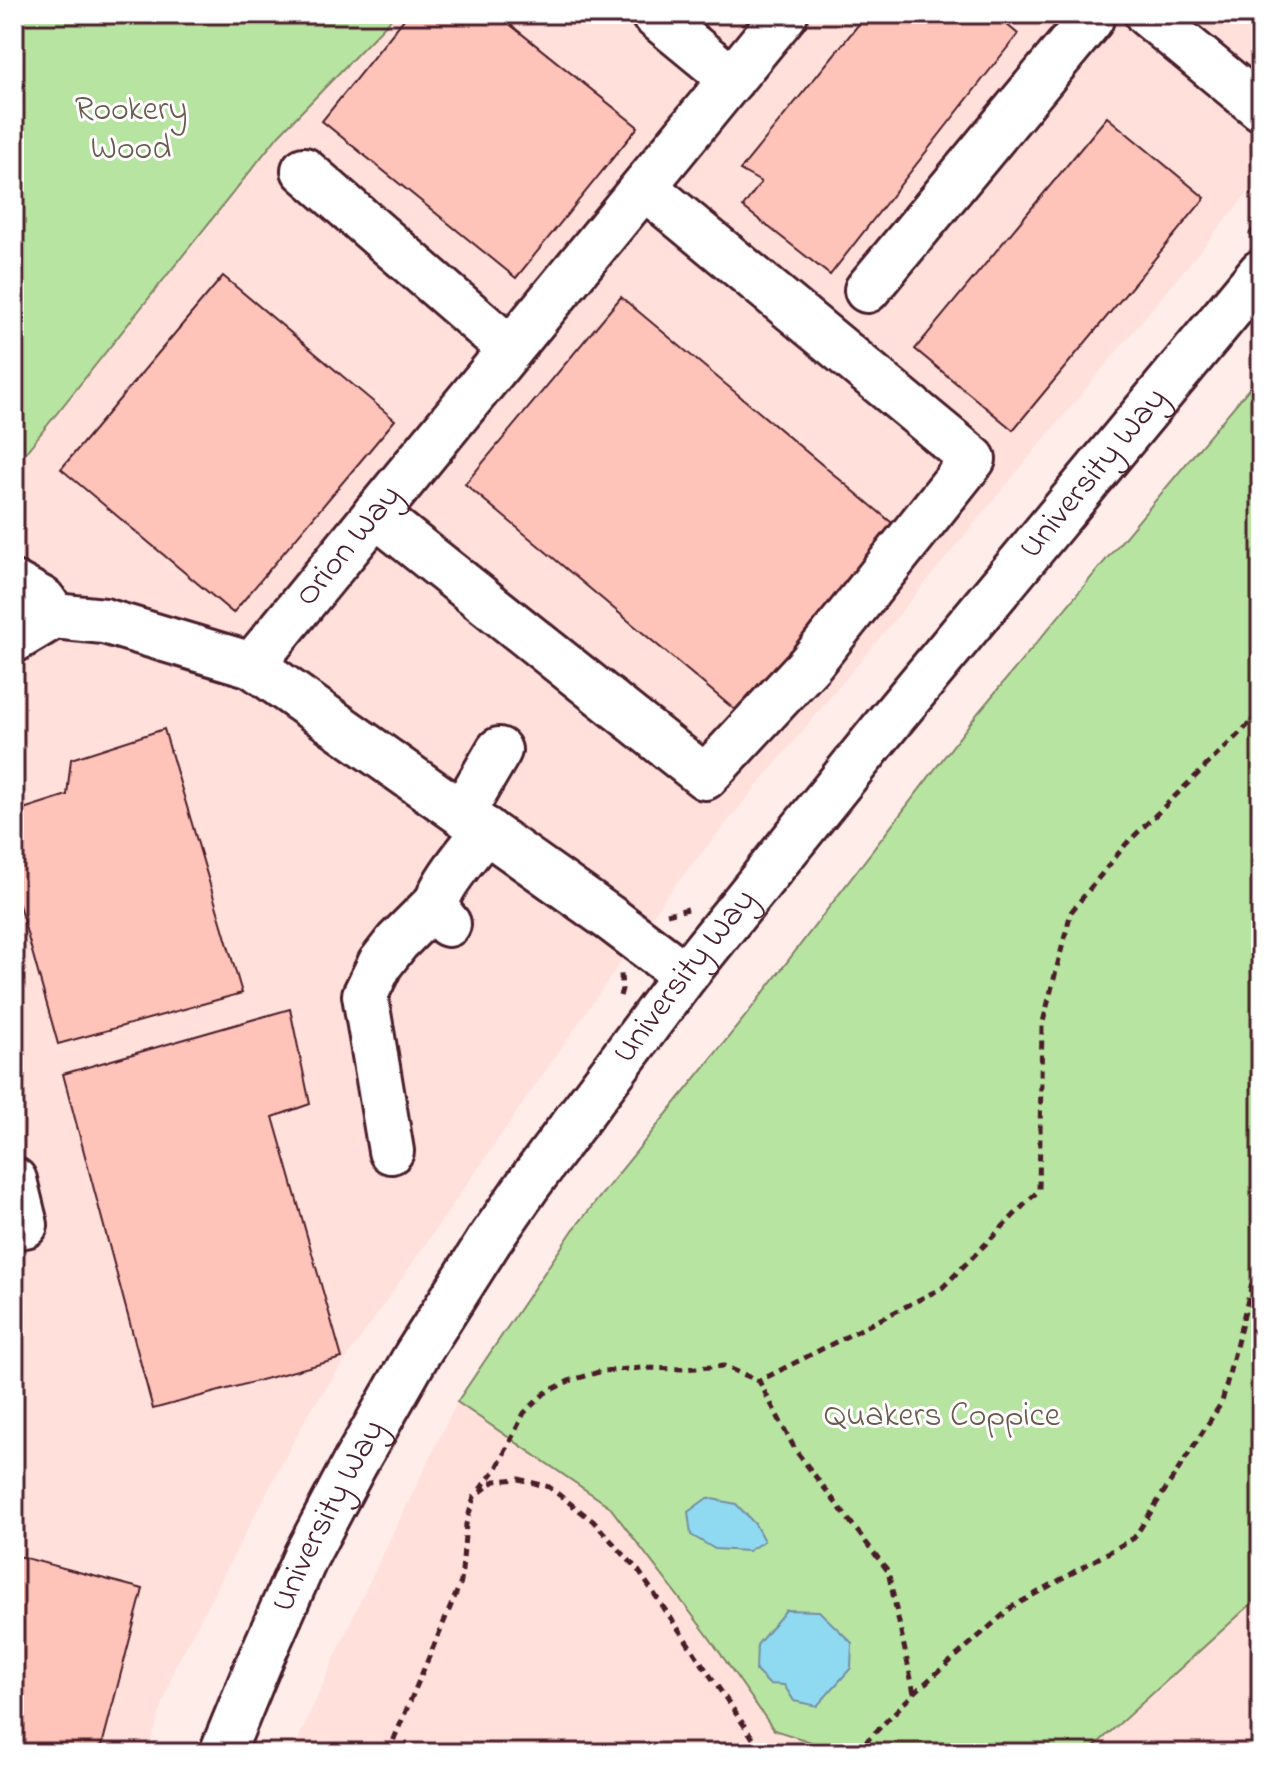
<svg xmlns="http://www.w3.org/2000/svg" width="1275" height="1767" font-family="'Indie Flower',sans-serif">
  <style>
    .built { fill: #ffe0db }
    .green { fill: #b8e4a1; stroke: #818266; stroke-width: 2 }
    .water { fill: #90daf1; stroke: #748fa2; stroke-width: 2 }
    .building { fill: #fec3b9; stroke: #4a1f2b; stroke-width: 2 }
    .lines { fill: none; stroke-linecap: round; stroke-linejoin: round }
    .minor-casing { stroke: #4a1f2b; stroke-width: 50 }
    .highway-casing { stroke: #4a1f2b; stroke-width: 50 }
    .path { stroke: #4a1f2b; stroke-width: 5; stroke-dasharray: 8 6; stroke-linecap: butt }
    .minor { stroke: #fff; stroke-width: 44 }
    .highway { stroke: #fff; stroke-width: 44 }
    .labels { text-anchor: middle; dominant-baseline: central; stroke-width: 6; stroke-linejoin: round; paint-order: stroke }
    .park-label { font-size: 34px; fill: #6b5a4e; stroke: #fff }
    .street-label { font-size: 34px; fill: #4a1f2b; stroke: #fff }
  </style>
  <rect width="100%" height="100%" fill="#ffedea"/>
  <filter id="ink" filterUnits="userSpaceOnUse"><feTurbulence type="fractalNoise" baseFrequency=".0125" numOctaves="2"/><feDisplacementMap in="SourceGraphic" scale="16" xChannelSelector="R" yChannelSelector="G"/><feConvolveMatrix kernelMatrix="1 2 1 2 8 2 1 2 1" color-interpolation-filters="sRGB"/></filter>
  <g filter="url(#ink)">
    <g class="built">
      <polygon points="396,14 1261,14 1261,177 669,892 308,1414 174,1669 147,1753 14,1753 14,467 279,135"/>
      <polygon points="457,1402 609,1506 706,1633 774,1730 830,1748 834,1753 292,1753 362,1597"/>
      <polygon points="1261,1595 1261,1753 1087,1753"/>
    </g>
    <g class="green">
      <polygon points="14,14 396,14 279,135 14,467"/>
      <polygon points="1261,374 1261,1595 1087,1753 834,1753 830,1748 774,1730 706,1633 609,1506 457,1402 573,1230 744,1018 978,713"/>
    </g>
    <g class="water">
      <polygon points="707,1498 736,1504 755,1524 764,1541 748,1551 715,1549 691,1535 688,1512"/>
      <polygon points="786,1610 819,1611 852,1643 851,1668 817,1706 794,1701 784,1685 769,1684 756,1671 757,1645"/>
    </g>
    <g class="building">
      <polygon points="408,14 497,14 638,127 516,278 322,121"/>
      <polygon points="867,14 994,14 1018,34 830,275 743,207 761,182 740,170"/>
      <polygon points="1107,117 1205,198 1013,430 915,349"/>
      <polygon points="223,276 395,420 233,613 61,469"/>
      <polygon points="621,297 898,528 741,715 465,484"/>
      <polygon points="164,729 242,993 58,1044 14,887 14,812 67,795 71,759"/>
      <polygon points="290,1009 310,1104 273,1117 342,1358 153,1409 63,1074"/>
      <polygon points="14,1555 143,1589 100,1753 14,1753"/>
    </g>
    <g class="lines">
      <g class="minor-casing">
        <g id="minor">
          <polyline points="653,14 732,79"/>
          <polyline points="1147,14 1261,108"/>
          <polyline points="304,170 510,349"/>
          <polyline points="867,290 1091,19 1092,14"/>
          <polyline points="375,514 705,777 810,664 973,459 644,187"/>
          <polyline points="14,584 43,600 54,616"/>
          <polyline points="14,640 54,616 104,621 252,665"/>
          <polyline points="462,813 499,750"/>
          <path d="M448,924C442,917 437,911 438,901C440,885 474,845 486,830"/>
          <path id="s1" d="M685,975L611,919L252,665L785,14"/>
          <polyline points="391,1151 365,995 380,964 397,942 437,902"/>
          <polyline points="14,1180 25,1225"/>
        </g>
      </g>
      <g class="highway-casing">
        <g id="highway">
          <path id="s2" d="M222,1753L259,1663L306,1556L355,1463L416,1356L489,1241L530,1182L685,975L888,723L1261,272"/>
        </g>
      </g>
      <g class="path">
        <polyline points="1250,235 1261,220"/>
        <polyline points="667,914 688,909"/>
        <polyline points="620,996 622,989 621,974"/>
        <polyline points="480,1489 497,1468 524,1413 545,1393 569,1381 602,1371 642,1368 684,1369 724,1366 759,1381"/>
        <polyline points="914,1693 1012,1607 1134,1538 1222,1402 1261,1248"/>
        <polyline points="388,1753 461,1582 466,1524 474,1497 495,1481 519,1479 549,1487 593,1521 638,1570 763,1753"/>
        <polyline points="855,1753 914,1693 888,1571 796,1451 759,1381 942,1288 1039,1190 1042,1026 1071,912 1126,844 1254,719 1261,715"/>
      </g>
      <use href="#minor" class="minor"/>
      <use href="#highway" class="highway"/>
    </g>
  </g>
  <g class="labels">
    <g class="park-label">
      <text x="131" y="111">Rookery<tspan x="131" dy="39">Wood</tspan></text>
      <text x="942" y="1417">Quakers Coppice</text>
    </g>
    <g class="street-label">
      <text stroke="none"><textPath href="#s2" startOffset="1556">University Way</textPath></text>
      <text stroke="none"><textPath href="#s1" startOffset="686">Orion Way</textPath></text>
      <text stroke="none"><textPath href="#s2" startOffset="908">University Way</textPath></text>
      <text stroke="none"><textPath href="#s2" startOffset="260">University Way</textPath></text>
    </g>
  </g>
  <rect width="1275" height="1767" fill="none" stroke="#fff" stroke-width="48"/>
  <rect x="24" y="24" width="1227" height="1719" fill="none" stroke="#4a1f2b" stroke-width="3" filter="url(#ink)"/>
</svg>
